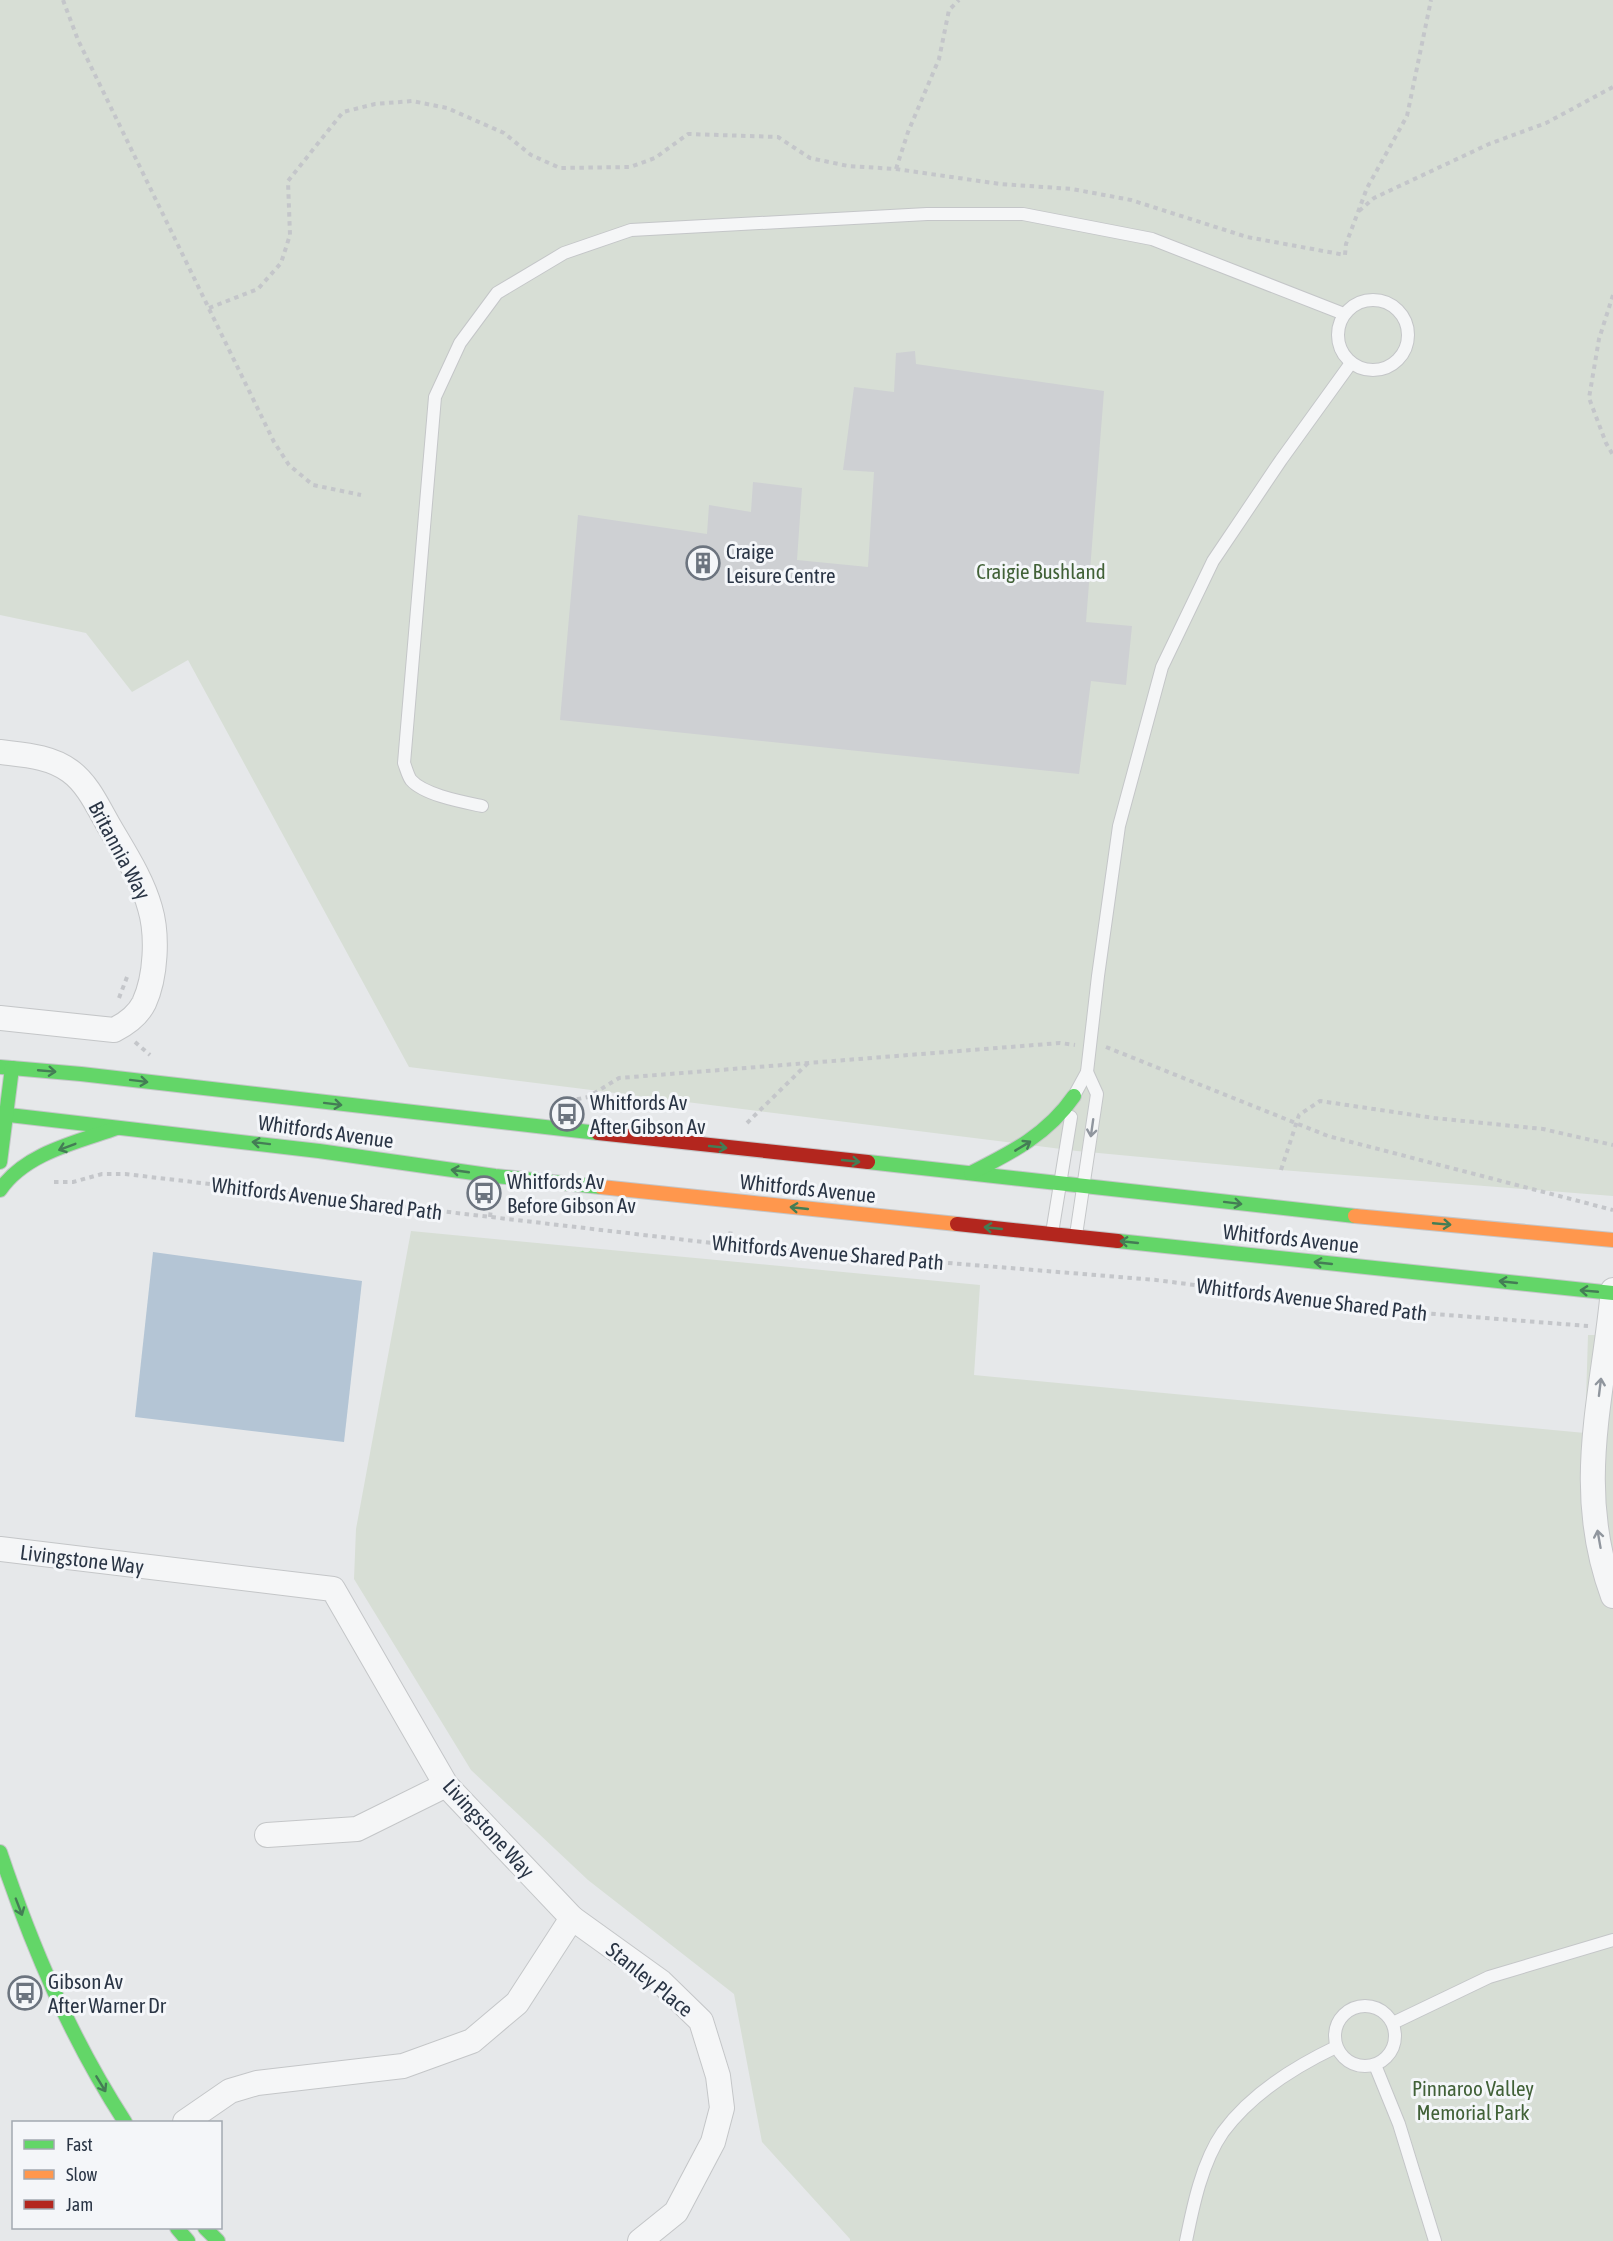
<svg xmlns="http://www.w3.org/2000/svg" width="1613" height="2241" font-family="'Asap Condensed',sans-serif">
  <style>
    .green { fill: #d7ded5 }
    .water { fill: #b4c5d5 }
    .building { fill: #ced0d3 }
    .lines { fill: none; stroke-linecap: round; stroke-linejoin: round }
    .lane-casing { stroke: #c4c6c8; stroke-width: 14 }
    .street-casing { stroke: #c4c6c8; stroke-width: 26 }
    .fast-casing { stroke: #c4c6c8; stroke-width: 16 }
    .slow-casing { stroke: #c4c6c8; stroke-width: 16 }
    .jam-casing { stroke: #c4c6c8; stroke-width: 16 }
    .path { stroke: #c4c6ca; stroke-width: 4; stroke-dasharray: 4.5 4.5; stroke-linecap: butt }
    .lane { stroke: #f5f6f7; stroke-width: 12 }
    .street { stroke: #f5f6f7; stroke-width: 24 }
    .fast { stroke: #63d668; stroke-width: 14 }
    .slow { stroke: #ff974d; stroke-width: 14 }
    .jam { stroke: #b3261e; stroke-width: 14 }
    .oneway { stroke: #447d55 }
    .oneway2 { stroke: #90969e }
    .labels { text-anchor: middle; dominant-baseline: central; stroke-width: 6; stroke-linejoin: round; paint-order: stroke }
    .poi-label { font-size: 21px; fill: #2a3545; stroke: #f4f6f9; text-anchor: start }
    .park-label { font-size: 21px; fill: #416137; stroke: #f4f6f9 }
    .street-label { font-size: 21px; fill: #2a3545; stroke: #f4f6f9 }
  </style>
  <rect width="100%" height="100%" fill="#e6e8ea"/>
  <g class="green">
    <polygon points="0,0 1613,0 1613,1196 1281,1170 1077,1151 409,1067 188,660 132,692 86,633 0,615"/>
    <polygon points="411,1231 980,1285 974,1375 1585,1433 1588,1335 1613,1335 1613,2241 850,2241 850,2239 762,2142 734,1994 588,1880 471,1770 354,1579 356,1529"/>
  </g>
  <polygon class="water" points="153,1252 362,1281 344,1442 135,1417"/>
  <polygon class="building" points="915,351 916,364 1104,391 1086,622 1132,626 1126,685 1091,681 1079,774 560,720 578,515 707,534 709,505 751,512 753,482 802,488 797,560 868,567 874,472 843,470 854,387 894,392 896,353"/>
  <g class="lines">
    <g class="lane-casing">
      <g id="lane">
        <circle cx="1373" cy="335" r="35"/>
        <path d="M482,806C463,802 424,795 411,780C408,776 406,768 404,763L435,397L460,343L497,293L564,253L631,230L927,214H1023L1152,239L1344,314"/>
        <polyline points="1075,1094 1087,1072 1098,976 1119,826 1162,667 1213,561 1281,460 1351,363"/>
        <polyline points="1052,1233 1071,1117"/>
        <polyline points="1076,1235 1097,1094 1087,1072"/>
        <circle cx="1365" cy="2036" r="30"/>
        <polyline points="1393,2023 1489,1977 1613,1940"/>
        <polyline points="1375,2065 1399,2124 1435,2241"/>
        <path d="M1186,2241C1193,2206 1202,2162 1223,2132C1251,2094 1294,2067 1336,2047"/>
      </g>
    </g>
    <g class="street-casing">
      <g id="street">
        <path d="M0,752C24,755 50,756 70,771C88,784 98,807 109,826C124,852 142,879 150,908C158,935 156,977 144,1003C138,1015 126,1024 114,1030L0,1018"/>
        <path d="M1613,1290C1603,1398 1573,1488 1613,1596"/>
        <polyline points="0,1549 333,1589 446,1785 572,1918 517,2003 472,2041 403,2066 257,2083 230,2091 185,2122"/>
        <polyline points="267,1835 357,1829 446,1785"/>
        <polyline points="572,1918 661,1982 701,2021 718,2076 722,2108 713,2142 676,2212 640,2241"/>
      </g>
    </g>
    <g class="fast-casing">
      <g id="fast">
        <polyline points="0,1067 81,1074 598,1133"/>
        <polyline points="0,1114 319,1151 495,1176 601,1187"/>
        <polyline points="0,1162 12,1068"/>
        <polyline points="868,1162 1355,1216"/>
        <path d="M971,1173C1011,1153 1048,1134 1074,1096"/>
        <path d="M0,1190C25,1153 77,1142 117,1128"/>
        <polyline points="1118,1241 1613,1293"/>
        <path d="M0,1852C32,1947 70,2037 125,2122"/>
        <polyline points="177,2228 188,2241"/>
        <polyline points="205,2228 218,2241"/>
      </g>
    </g>
    <g class="slow-casing">
      <g id="slow">
        <polyline points="601,1187 957,1224"/>
        <polyline points="1355,1216 1613,1240"/>
      </g>
    </g>
    <g class="jam-casing">
      <g id="jam">
        <polyline points="598,1133 868,1162"/>
        <polyline points="957,1224 1118,1241"/>
      </g>
    </g>
    <g class="path">
      <polyline points="63,0 78,40 274,442 289,465 313,485 361,495"/>
      <polyline points="896,169 908,132 939,59 949,10 959,0"/>
      <polyline points="1359,211 1374,198 1489,144 1546,123 1613,87"/>
      <polyline points="1613,295 1599,339 1589,398 1606,443 1613,455"/>
      <polyline points="209,308 258,289 281,263 290,235 288,181 343,112 375,104 412,101 447,108 504,133 531,155 560,168 630,167 655,158 688,134 778,137 810,158 848,166 896,169 1000,184 1072,189 1131,200 1247,237 1345,255 1346,244 1367,188 1407,116 1431,0"/>
      <polyline points="119,998 127,977"/>
      <polyline points="135,1042 150,1055"/>
      <polyline points="1106,1047 1328,1136 1613,1210"/>
      <polyline points="568,1101 588,1097 619,1078 1060,1043 1075,1045"/>
      <polyline points="747,1123 808,1063"/>
      <polyline points="1281,1170 1299,1115 1320,1101 1434,1118 1543,1129 1613,1145"/>
      <polyline points="54,1182 73,1182 102,1174 125,1174 729,1245 1156,1280 1396,1311 1588,1326"/>
      <polyline points="490,1217 492,1200"/>
      <polyline points="729,1245 731,1228"/>
    </g>
    <use href="#lane" class="lane"/>
    <use href="#street" class="street"/>
    <use href="#fast" class="fast"/>
    <use href="#slow" class="slow"/>
    <use href="#jam" class="jam"/>
  </g>
  <defs><path id="oneway-shaft" d="M-6 0H5M1.5-3L5.5 0L1.5 3" fill="none" stroke-width="1.6" stroke-linecap="round" stroke-linejoin="round" transform="scale(1.5)"/></defs>
  <g class="oneway">
    <use href="#oneway-shaft" transform="translate(47 1071) rotate(5)"/>
    <use href="#oneway-shaft" transform="translate(139 1081) rotate(7)"/>
    <use href="#oneway-shaft" transform="translate(333 1104) rotate(7)"/>
    <use href="#oneway-shaft" transform="translate(261 1143) rotate(-173)"/>
    <use href="#oneway-shaft" transform="translate(1023 1146) rotate(-31)"/>
    <use href="#oneway-shaft" transform="translate(67 1147) rotate(159)"/>
    <use href="#oneway-shaft" transform="translate(718 1147) rotate(6)"/>
    <use href="#oneway-shaft" transform="translate(851 1161) rotate(6)"/>
    <use href="#oneway-shaft" transform="translate(460 1171) rotate(-172)"/>
    <use href="#oneway-shaft" transform="translate(1233 1203) rotate(7)"/>
    <use href="#oneway-shaft" transform="translate(799 1208) rotate(-174)"/>
    <use href="#oneway-shaft" transform="translate(1442 1224) rotate(5)"/>
    <use href="#oneway-shaft" transform="translate(993 1228) rotate(-174)"/>
    <use href="#oneway-shaft" transform="translate(1129 1242) rotate(-174)"/>
    <use href="#oneway-shaft" transform="translate(1323 1263) rotate(-174)"/>
    <use href="#oneway-shaft" transform="translate(1508 1282) rotate(-174)"/>
    <use href="#oneway-shaft" transform="translate(1589 1291) rotate(-175)"/>
    <use href="#oneway-shaft" transform="translate(19 1907) rotate(69)"/>
    <use href="#oneway-shaft" transform="translate(101 2084) rotate(59)"/>
  </g>
  <g class="oneway2">
    <use href="#oneway-shaft" transform="translate(1092 1128) rotate(98)"/>
    <use href="#oneway-shaft" transform="translate(1600 1387) rotate(-83)"/>
    <use href="#oneway-shaft" transform="translate(1599 1539) rotate(-100)"/>
  </g>
  <defs>
    <g id="building-ring" transform="scale(1.725)"><circle r="9.5" fill="#f4f6f9" stroke="#6c747f" stroke-width="1.5"/><path d="M-4-6H4V6H1V3H-1V6H-4ZM-2.5-4.3h1.7v1.8h-1.7ZM.8-4.3h1.7v1.8H.8ZM-2.5-1h1.7V.8h-1.7ZM.8-1h1.7V.8H.8Z" fill="#6c747f"/></g>
    <g id="bus-ring" transform="scale(1.725)"><circle r="9.5" fill="#f4f6f9" stroke="#6c747f" stroke-width="1.5"/><path d="M-5-6H5V4H4V6H2V4H-2V6H-4V4H-5ZM-3.5-4V0h7V-4ZM-3.5 1.2v1.5H-2V1.2ZM2 1.2v1.5H3.5V1.2Z" fill="#6c747f"/></g>
  </defs>
  <g fill-rule="evenodd">
    <use href="#building-ring" x="703" y="563"/>
    <use href="#bus-ring" x="567" y="1114"/>
    <use href="#bus-ring" x="484" y="1193"/>
    <use href="#bus-ring" x="25" y="1993"/>
  </g>
  <g class="labels">
    <g class="poi-label">
      <text x="726" y="551">Craige<tspan x="726" dy="24">Leisure Centre</tspan></text>
      <text x="590" y="1102">Whitfords Av<tspan x="590" dy="24">After Gibson Av</tspan></text>
      <text x="507" y="1181">Whitfords Av<tspan x="507" dy="24">Before Gibson Av</tspan></text>
      <text x="48" y="1981">Gibson Av<tspan x="48" dy="24">After Warner Dr</tspan></text>
    </g>
    <g class="park-label">
      <text x="1041" y="571">Craigie Bushland</text>
      <text x="1473" y="2088">Pinnaroo Valley<tspan x="1473" dy="24">Memorial Park</tspan></text>
    </g>
    <g class="street-label">
      <text transform="translate(120 850) rotate(62)">Britannia Way</text>
      <text transform="translate(326 1131) rotate(8)">Whitfords Avenue</text>
      <text transform="translate(808 1188) rotate(6)">Whitfords Avenue</text>
      <text transform="translate(327 1198) rotate(7)">Whitfords Avenue Shared Path</text>
      <text transform="translate(1291 1238) rotate(6)">Whitfords Avenue</text>
      <text transform="translate(828 1252) rotate(5)">Whitfords Avenue Shared Path</text>
      <text transform="translate(1312 1299) rotate(7)">Whitfords Avenue Shared Path</text>
      <text transform="translate(82 1559) rotate(7)">Livingstone Way</text>
      <text transform="translate(489 1828) rotate(48)">Livingstone Way</text>
      <text transform="translate(650 1979) rotate(39)">Stanley Place</text>
    </g>
  </g>
  <rect x="12" y="2121" width="210" height="108" fill="#f4f6f9" stroke="#a3a9b1" stroke-width="1.5"/>
  <rect x="24" y="2140" width="30" height="9" fill="#63d668" stroke="#a3a9b1" stroke-width="1.5"/>
  <text x="66" y="2151" font-size="18" fill="#2a3545">Fast</text>
  <rect x="24" y="2170" width="30" height="9" fill="#ff974d" stroke="#a3a9b1" stroke-width="1.5"/>
  <text x="66" y="2181" font-size="18" fill="#2a3545">Slow</text>
  <rect x="24" y="2200" width="30" height="9" fill="#b3261e" stroke="#a3a9b1" stroke-width="1.5"/>
  <text x="66" y="2211" font-size="18" fill="#2a3545">Jam</text>
</svg>
